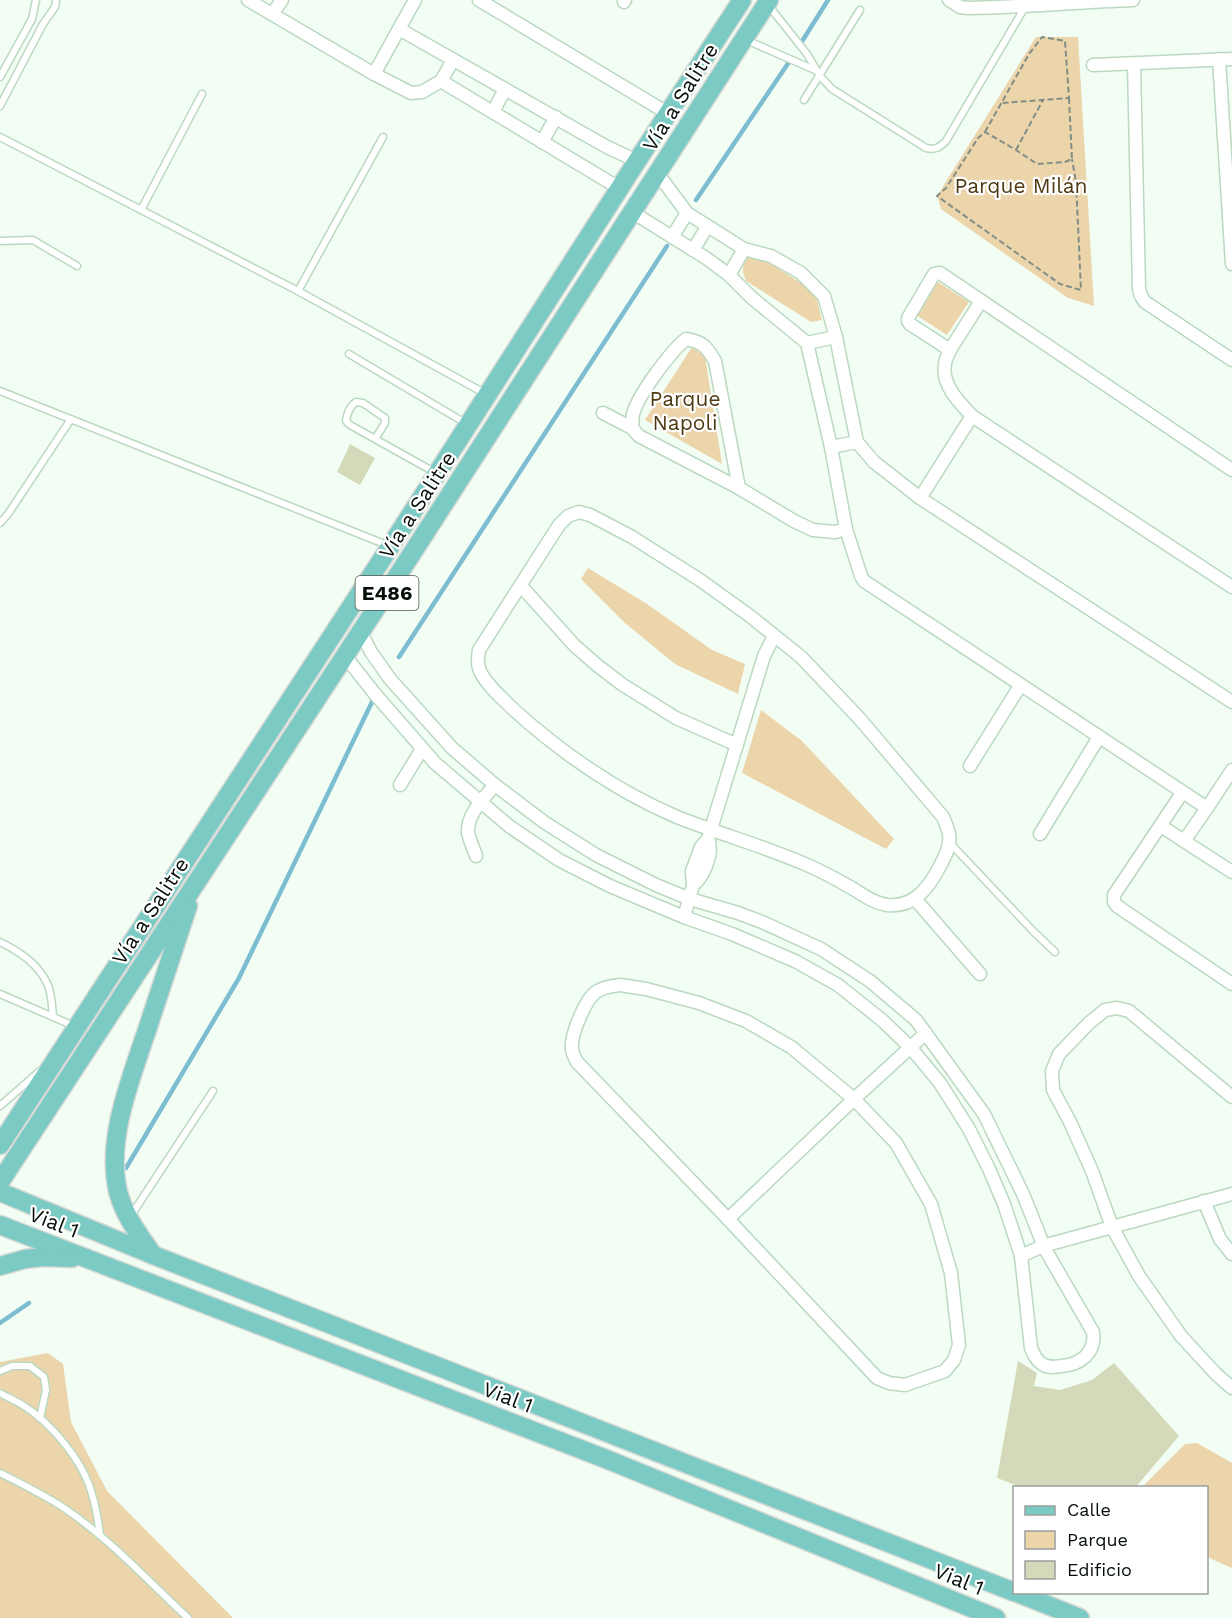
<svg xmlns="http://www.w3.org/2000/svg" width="1232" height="1618" font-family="'Work Sans',sans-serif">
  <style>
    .green { fill: #ecd4ab }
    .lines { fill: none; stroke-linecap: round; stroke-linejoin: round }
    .stream { stroke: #7cbdd1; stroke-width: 4.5 }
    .building { fill: #d4dab9 }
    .service-casing { stroke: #bbd8c0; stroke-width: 9 }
    .minor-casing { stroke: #bbd8c0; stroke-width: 15 }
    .primary-casing { stroke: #d7d9d7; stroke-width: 21 }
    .path { stroke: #838e85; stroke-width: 2; stroke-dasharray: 6 3; stroke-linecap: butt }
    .service { stroke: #fff; stroke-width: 6 }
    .minor { stroke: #fff; stroke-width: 12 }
    .primary { stroke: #7bcac3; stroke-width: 18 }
    .labels { text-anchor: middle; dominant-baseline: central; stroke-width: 4.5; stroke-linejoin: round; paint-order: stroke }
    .shield { fill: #fff; stroke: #515852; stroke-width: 1.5 }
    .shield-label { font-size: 20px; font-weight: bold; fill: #061008 }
    .street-label { font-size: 21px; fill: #061008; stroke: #fff }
    .park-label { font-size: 21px; fill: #4d3912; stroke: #fff }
  </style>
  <rect width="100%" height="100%" fill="#f2fef4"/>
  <g class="green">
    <polygon points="1036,37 1078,37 1094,306 1068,298 941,209 937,196"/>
    <path d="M748,257H760L815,292L822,320L811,322L746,281C742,271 741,266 748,257Z"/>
    <polygon points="938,282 969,302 947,335 916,315"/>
    <polygon points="692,347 705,356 722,464 645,420"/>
    <polygon points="588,568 647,604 712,650 745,664 738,694 675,664 625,623 581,579"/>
    <polygon points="761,710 802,741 894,839 886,849 742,773"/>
    <polygon points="48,1353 63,1364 71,1422 107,1491 233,1618 0,1618 0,1362"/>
    <polygon points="1197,1443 1232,1463 1232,1568 1207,1557 1206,1488 1142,1487 1185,1444"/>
  </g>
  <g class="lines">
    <g class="stream">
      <polyline points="801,43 828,0"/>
      <polyline points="696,200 789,62"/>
      <polyline points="399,657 667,246"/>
      <polyline points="126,1168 239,978 372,702"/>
      <polyline points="0,1323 29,1303"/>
    </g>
  </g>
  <g class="building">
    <polygon points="350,444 375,458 360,485 337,472"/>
    <polygon points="1018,1361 1037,1373 1034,1386 1060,1390 1092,1380 1114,1363 1179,1436 1135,1488 1023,1488 997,1478"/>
  </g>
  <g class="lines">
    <g class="service-casing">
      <g id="service">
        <path d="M769,6L807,54L820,76L832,89L926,148C935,150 939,148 946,141L1025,7"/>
        <polyline points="744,39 815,70"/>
        <polyline points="0,77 32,19 36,0"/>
        <polyline points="804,100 860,10"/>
        <polyline points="0,106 43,24 55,7 56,0"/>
        <polyline points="0,137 298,291 486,394"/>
        <polyline points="141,210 202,94"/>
        <polyline points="0,241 33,240 77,266"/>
        <polyline points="298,291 383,137"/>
        <polyline points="349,354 467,424"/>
        <polyline points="0,391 387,545"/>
        <path d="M375,439L385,423V418L363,403L356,402C350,406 347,414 346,421L350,425L436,473"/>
        <polyline points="0,523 8,514 71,419"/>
        <polyline points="949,842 1034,932 1055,952"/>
        <path d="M0,942C20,952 37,963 47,983C52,993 52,1007 53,1017"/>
        <polyline points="0,994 74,1026"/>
        <polyline points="0,1106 40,1071"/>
        <polyline points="130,1217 213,1091"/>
        <polyline points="0,1371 12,1366 30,1366 44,1377 46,1390 40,1418"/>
        <path d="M0,1393C7,1397 14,1400 21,1404C52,1423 85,1463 93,1498C97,1510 98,1523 100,1535"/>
        <path d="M0,1473C22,1484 44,1495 64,1508C110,1539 148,1581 188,1618"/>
      </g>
    </g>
    <g class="minor-casing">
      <g id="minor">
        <polyline points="248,0 374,74 411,93 422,92 441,81 453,60"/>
        <polyline points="479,0 669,114"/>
        <path d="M949,0L960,7L968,8C1023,7 1078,2 1133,0"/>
        <polyline points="624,2 625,0"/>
        <polyline points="273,13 282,0"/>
        <polyline points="399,29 607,147 637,161"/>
        <polyline points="1219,59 1232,264"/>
        <polyline points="1134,64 1139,289 1141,296 1145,302 1232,360"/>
        <polyline points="1093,65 1232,59"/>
        <polyline points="374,74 415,0"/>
        <polyline points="441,81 619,188"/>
        <polyline points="493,112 505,89"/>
        <polyline points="542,142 556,117"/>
        <polyline points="658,174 687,213 744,249 771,256 801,273 824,296 836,337 857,442"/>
        <polyline points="632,212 706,258 729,275 752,298 807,343 831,447 846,529 861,576 864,581 1207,808 1232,770"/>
        <polyline points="672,237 687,213"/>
        <polyline points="693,250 707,227"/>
        <polyline points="729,275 744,249"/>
        <polyline points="807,343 836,337"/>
        <polyline points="950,350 981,301"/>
        <polyline points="603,413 632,428 639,436 739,488 794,521 813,530 835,532 846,529"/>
        <path d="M632,428C633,423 632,418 633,414C638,395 670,352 686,339C703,342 706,346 715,361L739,488"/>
        <polyline points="831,447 857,442 874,462 920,498 1232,702"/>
        <path d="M1232,470L940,273L934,274L908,318V321L910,324L950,350C948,355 945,360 945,364C941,385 960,403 972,416L1232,587"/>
        <polyline points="920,498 972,416"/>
        <path d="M579,512L590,515L632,537L700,580L750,616L801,657L859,718L943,817C945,822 948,828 949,834C951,845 946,855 941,864C930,886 915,908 887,905C873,903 862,894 850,887C836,879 821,871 805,864C763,846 720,834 677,817C616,791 563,754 514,710C504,700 482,681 479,668C477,662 478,656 479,650L559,525L568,516Z"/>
        <polyline points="521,586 575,646 598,666 623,685 676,718 737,745"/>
        <path d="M345,656L375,694L435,763L509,826L559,860L610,886L684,917L732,934L795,961L838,985L883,1021L911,1048L940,1083L969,1129L989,1169L1004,1204L1021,1256L1031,1348C1034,1355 1036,1360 1042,1364C1048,1368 1054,1367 1061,1366C1080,1365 1096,1353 1093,1332L1045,1249L1023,1194L984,1114L916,1020L870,981L821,949L762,922L738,913L690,899L656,885L596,855L544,822L495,785L452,748L390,679L371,652L361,633"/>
        <polyline points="970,766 1020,686"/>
        <polyline points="400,785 422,749"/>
        <polyline points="1182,793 1114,895 1114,902 1117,906 1232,984"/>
        <polyline points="1207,808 1184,841 1232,872"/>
        <polyline points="1161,826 1184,841"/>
        <polyline points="1040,834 1099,737"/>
        <path d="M476,856C474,849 469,840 468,832C467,814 484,798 495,785"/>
        <path d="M693,885C704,877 714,852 708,839"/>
        <polyline points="915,899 980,974"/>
        <polyline points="684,917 693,885 692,871 701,847 708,839 764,656 774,636"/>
        <path d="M620,985L646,989L699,1003L746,1021L791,1047L854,1099L896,1143L931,1204L951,1273L959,1345L954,1360L945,1371L905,1385L889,1383L877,1378L728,1219L577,1062C575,1058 572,1053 572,1049C570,1035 586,999 596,992C603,987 612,986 620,985Z"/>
        <polyline points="1232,1097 1129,1011 1117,1008 1105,1010 1089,1023 1059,1054 1052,1071 1053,1090 1070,1122 1092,1171 1112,1227 1139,1276 1181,1336 1216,1374 1232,1388"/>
        <polyline points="1204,1201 1220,1239 1232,1254"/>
        <polyline points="728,1219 854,1099 926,1033"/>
        <polyline points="1021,1256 1043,1246 1232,1194"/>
      </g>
    </g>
    <g class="primary-casing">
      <g id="primary">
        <polyline points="0,1145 390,547 637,161 742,0"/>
        <polyline points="0,1182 411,555 769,0"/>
        <polyline points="0,1192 153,1255 1014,1592"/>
        <polyline points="0,1225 606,1459 996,1618"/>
        <path d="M153,1255C138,1233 122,1213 117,1187C107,1135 132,1076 148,1027C161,987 175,946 188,906"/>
        <polyline points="0,1266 25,1259 43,1257 72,1258"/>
        <polyline points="1015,1592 1080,1618"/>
      </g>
    </g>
    <g class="path">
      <polyline points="1069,98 1072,159 1065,162 1037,164 1016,150 985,132 978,138 946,188 937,196 1060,284 1081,290 1076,182 1072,159"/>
      <polyline points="985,132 1029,54 1042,37 1065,41 1069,98 1002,103"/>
      <polyline points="1016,150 1043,100"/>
    </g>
    <use href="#service" class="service"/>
    <use href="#minor" class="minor"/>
    <use href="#primary" class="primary"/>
  </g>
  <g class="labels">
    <rect class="shield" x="355.5" y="576" width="63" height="34" rx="4.5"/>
    <g class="shield-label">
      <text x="387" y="593">E486</text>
    </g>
    <g class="street-label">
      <text transform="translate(680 97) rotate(-58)">Vía a Salitre</text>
      <text transform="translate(417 505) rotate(-57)">Vía a Salitre</text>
      <text transform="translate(150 911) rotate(-57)">Vía a Salitre</text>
      <text transform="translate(54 1222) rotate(21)">Vial 1</text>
      <text transform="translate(508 1397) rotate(21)">Vial 1</text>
      <text transform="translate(959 1579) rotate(22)">Vial 1</text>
    </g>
    <g class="park-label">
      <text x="1021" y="185">Parque Milán</text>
      <text x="685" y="398">Parque<tspan x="685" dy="24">Napoli</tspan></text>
    </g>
  </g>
  <rect x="1013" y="1486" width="195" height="108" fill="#ffffff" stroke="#9b9f9c" stroke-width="1.5"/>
  <rect x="1025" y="1506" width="30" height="9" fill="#7bcac3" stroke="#9b9f9c" stroke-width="1.5"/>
  <text x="1067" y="1516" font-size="18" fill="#061008">Calle</text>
  <rect x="1025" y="1531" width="30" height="18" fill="#ecd4ab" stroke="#9b9f9c" stroke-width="1.5"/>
  <text x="1067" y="1546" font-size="18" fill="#061008">Parque</text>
  <rect x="1025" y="1561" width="30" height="18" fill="#d4dab9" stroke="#9b9f9c" stroke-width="1.5"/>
  <text x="1067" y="1576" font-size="18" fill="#061008">Edificio</text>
</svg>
